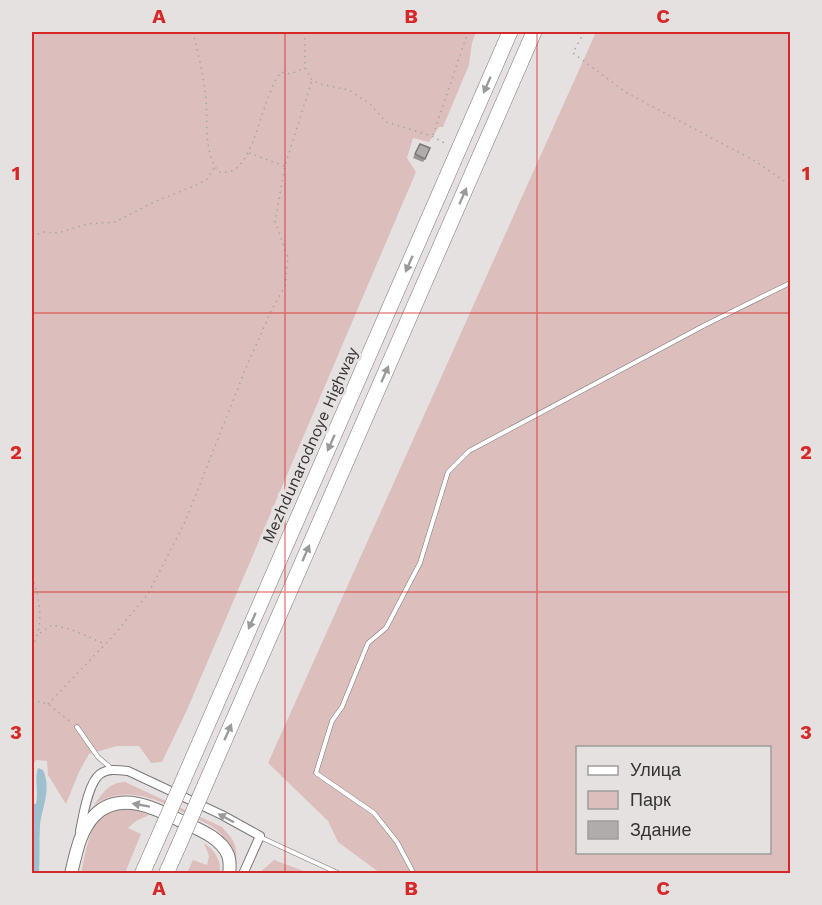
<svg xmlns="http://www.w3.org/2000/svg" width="822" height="905" font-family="'Work Sans',sans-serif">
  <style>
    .green { fill: #dcbfbd; fill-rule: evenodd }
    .water { fill: #9dc0ce }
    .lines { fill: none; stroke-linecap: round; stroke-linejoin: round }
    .lane-casing { stroke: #7b7877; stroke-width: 5 }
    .street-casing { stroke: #7b7877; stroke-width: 10 }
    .secondary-casing { stroke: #7b7877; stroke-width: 14 }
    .highway-casing { stroke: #7b7877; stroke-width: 16 }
    .path { stroke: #a9a5a5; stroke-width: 1.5; stroke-dasharray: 1.5 4.5; stroke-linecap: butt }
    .lane { stroke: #fff; stroke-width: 4 }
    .street { stroke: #fff; stroke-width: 8 }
    .secondary { stroke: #fff; stroke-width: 12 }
    .highway { stroke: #fff; stroke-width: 15 }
    .highway-bridge-casing { stroke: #7b7877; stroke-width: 16; stroke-linecap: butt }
    .highway-bridge { stroke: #fff; stroke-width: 15 }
    .wall { fill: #979493 }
    .building { fill: #b0acab; stroke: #7b7878; stroke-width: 1.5 }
    .oneway { fill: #9a9a99 }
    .grid { fill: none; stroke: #d62828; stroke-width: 1.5; stroke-opacity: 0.55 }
    .labels { text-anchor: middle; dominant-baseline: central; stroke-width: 6; stroke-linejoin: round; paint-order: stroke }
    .street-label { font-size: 16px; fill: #353433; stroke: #e6e1e1 }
    .neatline { fill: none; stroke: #d62828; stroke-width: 2 }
    .grid-label { font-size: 20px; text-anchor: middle; font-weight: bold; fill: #d62828 }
  </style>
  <rect width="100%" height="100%" fill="#e6e1e1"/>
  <g class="green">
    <polygon points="32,32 476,32 472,43 469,65 443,127 439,127 429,142 413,138 407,158 416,172 187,710 162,762 151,763 139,746 117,746 89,754 79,772 66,804 48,775 47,761 36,760 32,767"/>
    <path d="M596,32H790V873H380L338,842L328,821L268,763ZM578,748H770V852H578Z"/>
    <path d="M125,782L222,827C233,839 238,845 236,862C232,851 228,841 220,833C211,824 198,820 187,814C158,800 125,783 94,805C103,793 109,782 125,782Z"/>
    <path d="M125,808L136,810L149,815L136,821L128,828L141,834L125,873L81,874C85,855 90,817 111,809C115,808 121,808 125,808Z"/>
    <path d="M204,843C215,851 221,859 220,873H187L193,860L207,865L209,856Z"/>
    <polygon points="274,860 309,873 259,873"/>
  </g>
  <path class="water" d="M38,768L43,770C52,790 42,806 40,826C39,841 40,858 39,873H32V797L34,804H36C39,791 34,779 38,768Z"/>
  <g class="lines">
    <g class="lane-casing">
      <g id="lane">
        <polyline points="77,727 98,757 112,769"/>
        <polyline points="260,837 340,874"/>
        <polyline points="414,874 397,842 374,813 316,773 332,721 342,707 368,643 386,628 420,563 448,472 469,451 705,325 790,283"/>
      </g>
    </g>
    <g class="street-casing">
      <path id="street" d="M80,831C83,817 88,783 100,774C108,768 119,770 128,771L222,815L260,836L243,874"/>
    </g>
    <g class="secondary-casing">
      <path id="secondary" d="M71,874C76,853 80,830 95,815C121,789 159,810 185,823C200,830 221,838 228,855C230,861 230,868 229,874"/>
    </g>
    <g class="highway-casing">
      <g id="highway">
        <polyline points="185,776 510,32"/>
        <polyline points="205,785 534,32"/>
        <polyline points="142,874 158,838"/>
        <polyline points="166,874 178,847"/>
      </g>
    </g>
    <g class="path">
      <path d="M193,32C197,51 203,71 205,91C209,115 202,153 219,172C224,172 229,173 234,170C257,155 262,96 281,72L290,74L305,68"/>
      <polyline points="305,32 305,68 312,80 320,84 349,90 370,104 386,122 432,136 446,144"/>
      <polyline points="584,32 573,53 627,93 755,161 790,185"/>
      <polyline points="433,135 468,32"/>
      <polyline points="249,153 284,166"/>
      <polyline points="32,236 44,232 58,233 87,224 115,222 154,202 194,186 207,179 214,168"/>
      <path d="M32,576C41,603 44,623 32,649"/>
      <polyline points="40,633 52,625 70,629 105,644"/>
      <polyline points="32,700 48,704 72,723"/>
      <polyline points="48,704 113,636 148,594 185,522 246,368 271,311 285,286 288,258 275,221 285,166 312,80"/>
    </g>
    <use href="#lane" class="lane"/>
    <use href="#street" class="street"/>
    <use href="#secondary" class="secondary"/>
    <use href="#highway" class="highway"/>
    <g class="highway-bridge-casing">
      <g id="highway-bridge">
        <polyline points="158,838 185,776"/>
        <polyline points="178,847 205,785"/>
      </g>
    </g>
    <use href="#highway-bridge" class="highway-bridge"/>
  </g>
  <polygon class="wall" points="420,144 425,159 423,162 413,158"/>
  <polygon class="building" points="420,144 430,148 425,159 415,154"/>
  <defs><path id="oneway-solid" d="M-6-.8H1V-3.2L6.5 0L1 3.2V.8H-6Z" transform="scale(1.5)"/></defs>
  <g class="oneway">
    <use href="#oneway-solid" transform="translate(487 85) rotate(114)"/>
    <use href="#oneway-solid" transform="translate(463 196) rotate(-66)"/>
    <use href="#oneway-solid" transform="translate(409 264) rotate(114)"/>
    <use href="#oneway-solid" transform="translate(385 374) rotate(-66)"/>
    <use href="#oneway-solid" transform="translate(331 443) rotate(114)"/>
    <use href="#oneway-solid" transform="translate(306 553) rotate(-66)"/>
    <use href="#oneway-solid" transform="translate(252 621) rotate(114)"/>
    <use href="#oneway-solid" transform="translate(228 732) rotate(-66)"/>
    <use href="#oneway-solid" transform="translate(141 805) rotate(-170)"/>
    <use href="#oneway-solid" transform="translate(226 818) rotate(-152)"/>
  </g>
  <path class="grid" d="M285,32V874M537,32V874M32,313H790M32,592H790"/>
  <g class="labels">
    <g class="street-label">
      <text transform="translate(310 445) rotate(-66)">Mezhdunarodnoye Highway</text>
    </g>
  </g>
  <rect width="822" height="905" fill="none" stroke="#e6e1e1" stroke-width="66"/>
  <rect x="576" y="746" width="195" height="108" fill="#e6e1e1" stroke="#9f9c9b" stroke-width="1.5"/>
  <rect x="588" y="766" width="30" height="9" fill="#ffffff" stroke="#9f9c9b" stroke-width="1.5"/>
  <text x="630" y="776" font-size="18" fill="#353433">Улица</text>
  <rect x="588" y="791" width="30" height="18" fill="#dcbfbd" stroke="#9f9c9b" stroke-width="1.5"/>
  <text x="630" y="806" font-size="18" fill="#353433">Парк</text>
  <rect x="588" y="821" width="30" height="18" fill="#b0acab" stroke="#9f9c9b" stroke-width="1.5"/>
  <text x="630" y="836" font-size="18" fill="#353433">Здание</text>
  <rect x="33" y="33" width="756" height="839" class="neatline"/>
  <g class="grid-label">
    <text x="159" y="23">A</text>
    <text x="411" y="23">B</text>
    <text x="663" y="23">C</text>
    <text x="16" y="180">1</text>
    <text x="806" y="180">1</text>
    <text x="16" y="459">2</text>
    <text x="806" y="459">2</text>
    <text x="16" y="739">3</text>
    <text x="806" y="739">3</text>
    <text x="159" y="895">A</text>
    <text x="411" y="895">B</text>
    <text x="663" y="895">C</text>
  </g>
</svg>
